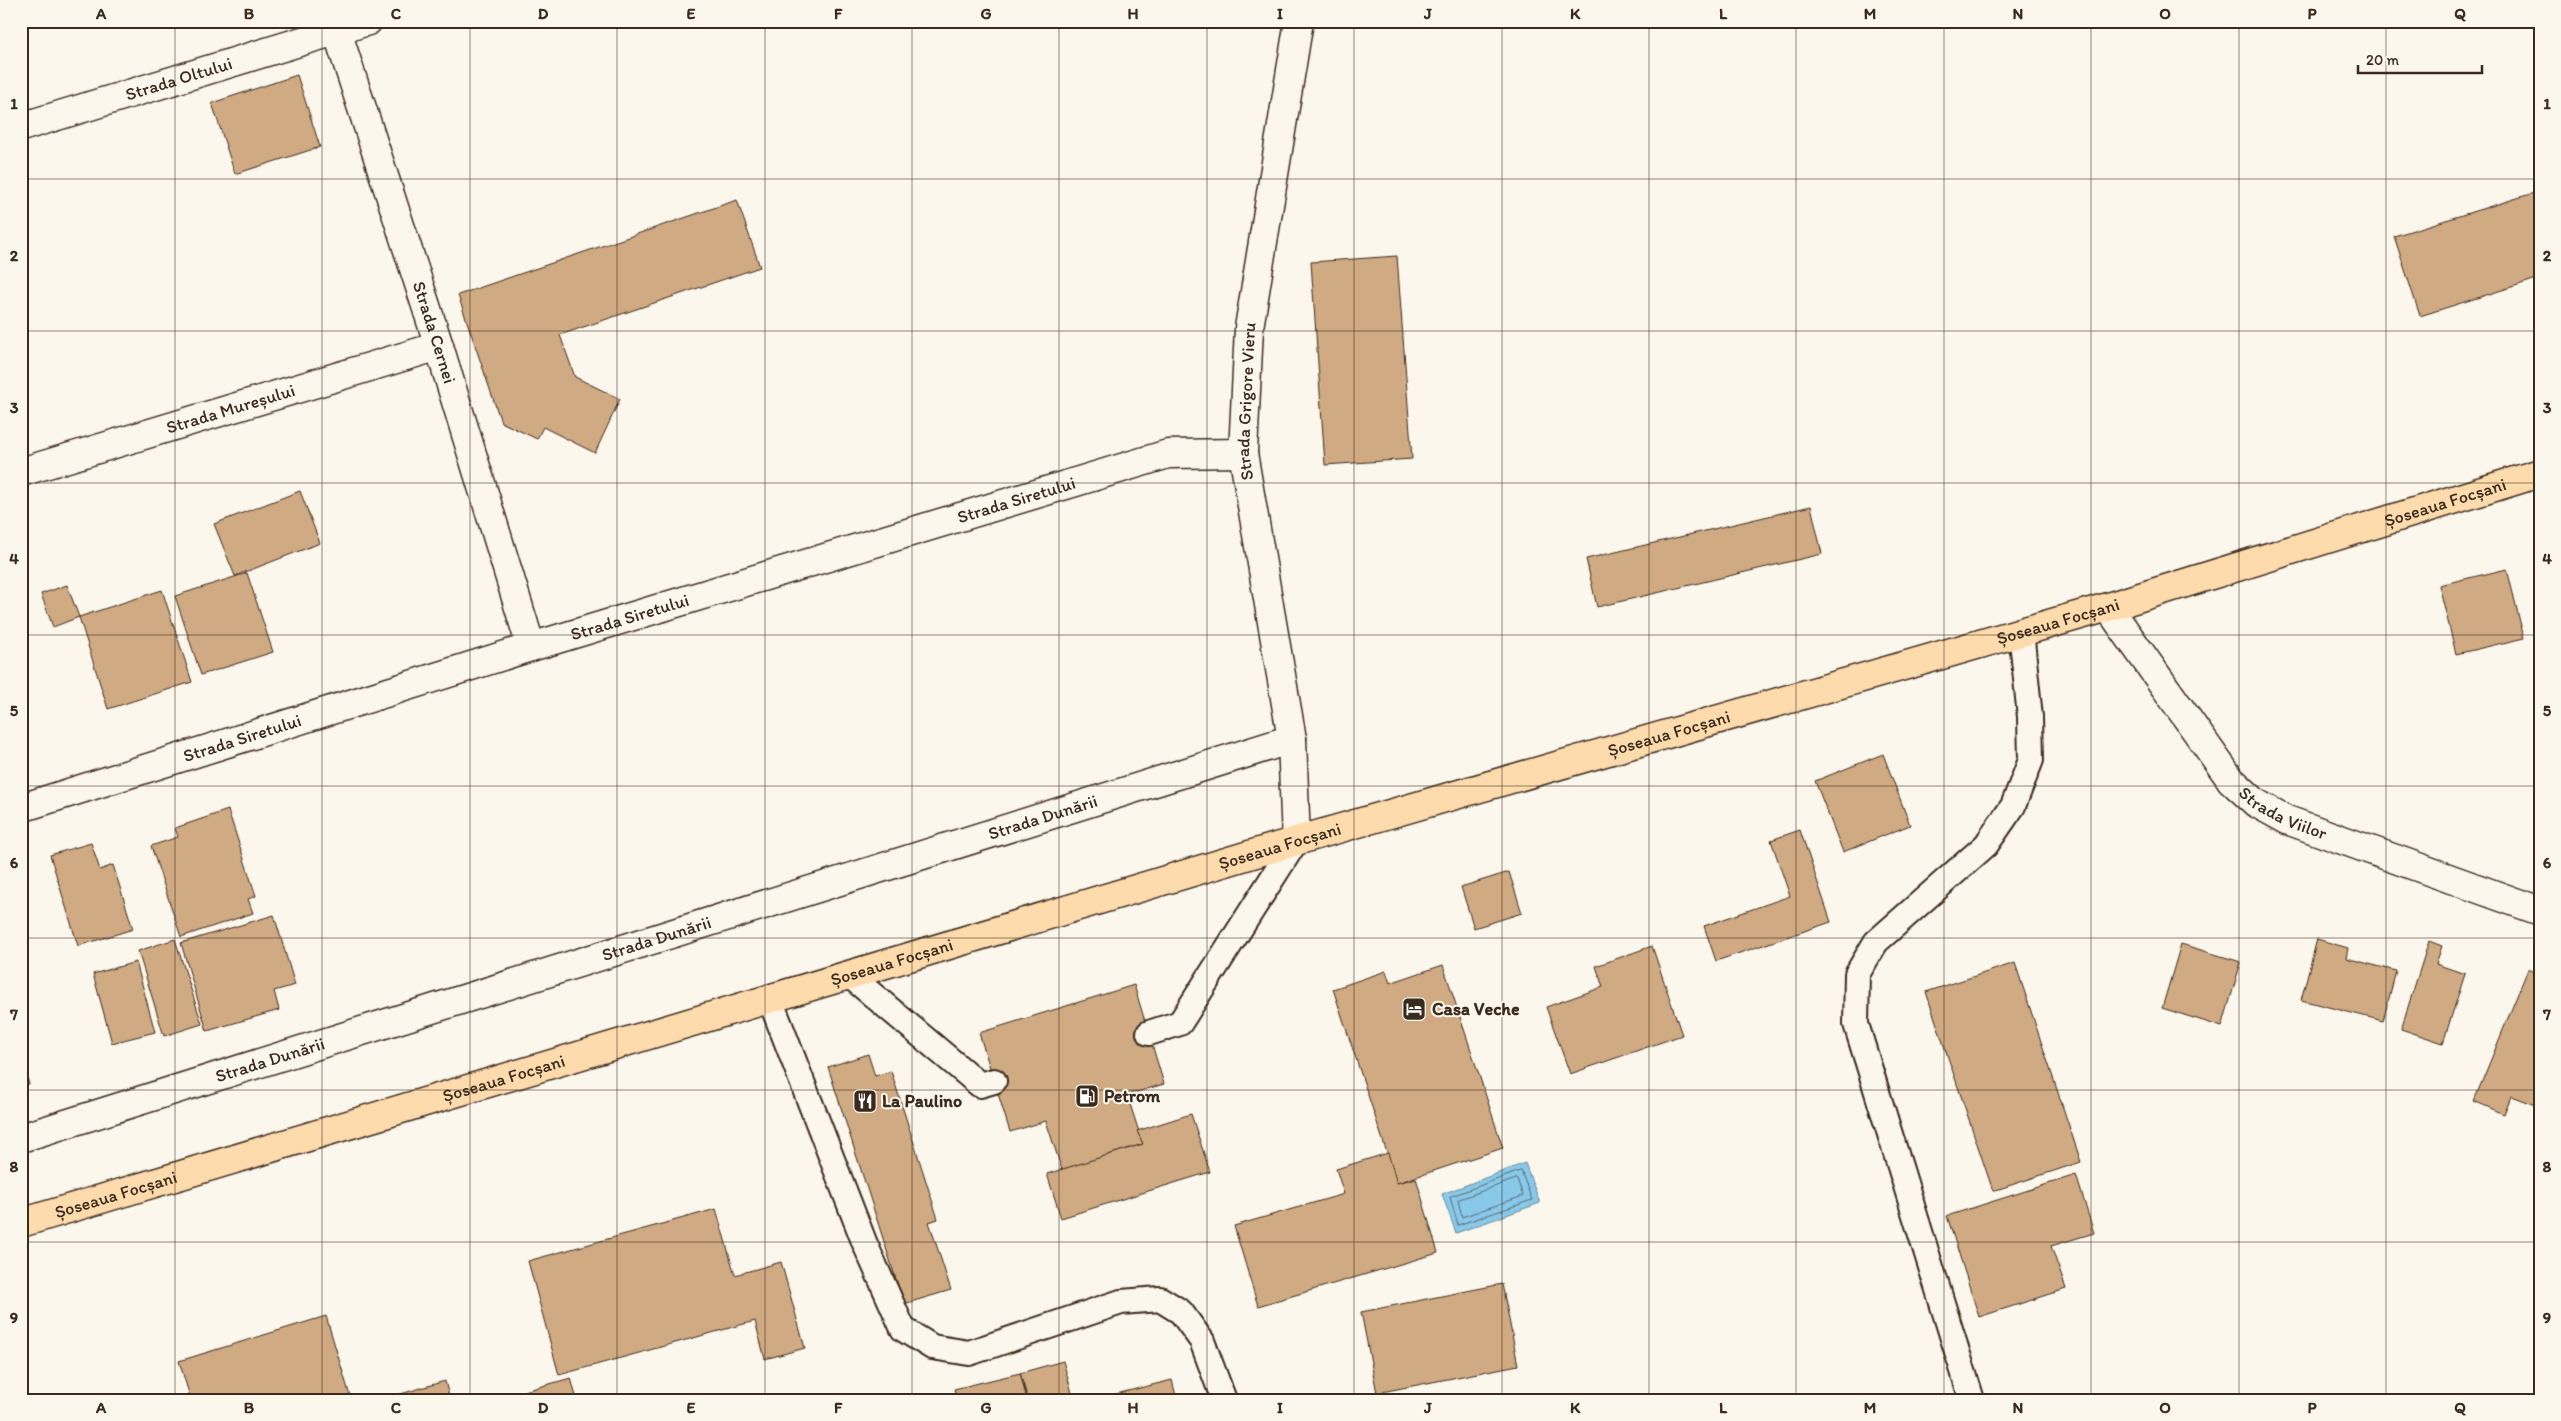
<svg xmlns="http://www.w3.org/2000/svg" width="2561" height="1421" font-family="Itim,sans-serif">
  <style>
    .water { fill: #88c8e9; stroke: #698998 }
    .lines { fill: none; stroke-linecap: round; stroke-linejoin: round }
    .shore { stroke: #5a696f; stroke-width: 1 }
    .building { fill: #d0aa82; stroke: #3b2a1e }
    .service-casing { stroke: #3b2a1e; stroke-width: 28 }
    .minor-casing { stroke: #3b2a1e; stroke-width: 31 }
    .primary-casing { stroke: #3b2a1e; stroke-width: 31 }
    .service { stroke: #fbf7ec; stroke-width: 24 }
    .minor { stroke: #fbf7ec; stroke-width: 28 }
    .primary { stroke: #fedbac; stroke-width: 28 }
    .grid { fill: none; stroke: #3b2a1e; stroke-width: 1; stroke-opacity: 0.55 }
    .labels { text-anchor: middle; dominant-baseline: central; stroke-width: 4; stroke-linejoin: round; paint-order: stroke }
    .street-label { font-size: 18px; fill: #3b2a1e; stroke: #fbf7ec }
    .poi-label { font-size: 18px; font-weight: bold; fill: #3b2a1e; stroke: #fbf7ec; text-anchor: start }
    .neatline { fill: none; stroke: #3b2a1e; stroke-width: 2 }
    .grid-label { font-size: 16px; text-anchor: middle; font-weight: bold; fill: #3b2a1e }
  </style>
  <rect width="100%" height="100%" fill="#fbf7ec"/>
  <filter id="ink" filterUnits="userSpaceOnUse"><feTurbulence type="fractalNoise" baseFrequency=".02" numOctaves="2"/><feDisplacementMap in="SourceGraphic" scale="10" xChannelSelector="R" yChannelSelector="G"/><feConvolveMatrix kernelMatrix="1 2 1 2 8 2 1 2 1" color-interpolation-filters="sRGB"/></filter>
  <g filter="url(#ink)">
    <polygon class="water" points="1525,1163 1540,1203 1456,1233 1442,1194"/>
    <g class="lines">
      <g class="shore">
        <polygon points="1521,1171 1532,1200 1458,1225 1450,1197"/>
        <polygon points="1517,1179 1523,1196 1462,1217 1458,1200"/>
      </g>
    </g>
    <g class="building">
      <polygon points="297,75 320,147 235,174 212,103"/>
      <polygon points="2540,191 2540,278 2420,316 2394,236"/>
      <polygon points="737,200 760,267 560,335 575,377 620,399 595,453 543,427 537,439 501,422 458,295"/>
      <polygon points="1397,256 1412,459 1325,465 1311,262"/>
      <polygon points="300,491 320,543 235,576 214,524"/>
      <polygon points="1811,506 1822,554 1597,607 1586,559"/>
      <polygon points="2507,569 2524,638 2456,654 2439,585"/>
      <polygon points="247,573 273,652 201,675 175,596"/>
      <polygon points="67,585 79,617 53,627 41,594"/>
      <polygon points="162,590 192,682 108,709 79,617"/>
      <polygon points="1883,754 1910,825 1843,852 1815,781"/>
      <polygon points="228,810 256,896 248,899 253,913 181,937 151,846 178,837 175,828"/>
      <polygon points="1800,830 1831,922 1716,961 1704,926 1790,896 1771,840"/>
      <polygon points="91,843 100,870 113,865 133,929 78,946 50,855"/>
      <polygon points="1509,872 1522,913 1474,928 1461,887"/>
      <polygon points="274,915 295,985 274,991 279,1010 207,1031 181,943"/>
      <polygon points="175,939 202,1024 164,1036 138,951"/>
      <polygon points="2317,939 2348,948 2346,958 2396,971 2383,1021 2301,1000"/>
      <polygon points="2429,941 2442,946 2436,964 2465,974 2443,1043 2401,1029"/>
      <polygon points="2181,944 2241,962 2222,1027 2162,1008"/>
      <polygon points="1652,946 1682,1035 1570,1074 1546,1007 1603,987 1596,966"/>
      <polygon points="136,962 155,1032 112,1043 93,974"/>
      <polygon points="2015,963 2081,1162 1993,1191 1926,992"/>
      <polygon points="1443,965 1503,1148 1397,1183 1333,989 1386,971 1390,983"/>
      <polygon points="2528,969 2540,974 2540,1045 2536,1055 2540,1057 2540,1107 2511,1096 2504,1114 2474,1101"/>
      <polygon points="1134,985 1164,1084 1127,1095 1143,1144 1062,1170 1046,1121 1010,1132 979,1033"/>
      <polygon points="868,1054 875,1076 891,1071 938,1219 929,1222 951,1290 904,1304 828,1067"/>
      <polygon points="21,1059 29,1084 21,1087"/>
      <polygon points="1191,1114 1210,1172 1061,1218 1047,1174 1143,1144 1137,1131"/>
      <polygon points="1388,1153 1397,1183 1416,1178 1438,1253 1258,1306 1234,1226 1344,1194 1336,1169"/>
      <polygon points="2076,1175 2094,1233 2051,1246 2066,1289 1979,1317 1947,1216"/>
      <polygon points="716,1209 735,1275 781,1262 805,1348 765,1359 755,1321 559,1375 528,1261"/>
      <polygon points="1502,1284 1518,1365 1377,1393 1361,1312"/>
      <polygon points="326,1316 350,1396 339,1400 191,1400 179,1361"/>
      <polygon points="1063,1361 1074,1400 1028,1400 1020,1373"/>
      <polygon points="1020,1373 1027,1400 957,1400 954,1389"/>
      <polygon points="571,1378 577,1400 511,1400 510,1395"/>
      <polygon points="1172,1380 1177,1400 1096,1400 1096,1399"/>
      <polygon points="445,1381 450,1400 380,1400"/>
    </g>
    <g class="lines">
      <g class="service-casing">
        <g id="service">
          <polyline points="849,975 980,1085 994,1081"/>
          <polyline points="770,999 865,1244 903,1329 932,1347 969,1353 1121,1302 1160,1299 1181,1312 1202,1341 1224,1400"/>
          <polyline points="1149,1033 1180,1023 1296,841"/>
          <polyline points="1972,1400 1856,1024 1857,974 1876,942 1986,845 2013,806 2031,760 2030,717 2021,631"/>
        </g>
      </g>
      <g class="minor-casing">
        <g id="minor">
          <path id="s1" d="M330,21L337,31L439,346L531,647"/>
          <path id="s2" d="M21,127L368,21"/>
          <path id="s3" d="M21,472L439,346"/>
          <path id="s4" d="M2108,607L2231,780L2256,803L2287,820L2540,911"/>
          <path id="s5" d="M21,808L531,647L1168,454L1243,453"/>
          <path id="s6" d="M1296,841L1292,739L1243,453L1249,328L1299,21"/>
          <path id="s7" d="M21,1138L1292,739"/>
        </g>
      </g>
      <g class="primary-casing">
        <g id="primary">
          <path id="s8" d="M21,1223L1296,841L2108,607L2540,473"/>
        </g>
      </g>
      <use href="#service" class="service"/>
      <use href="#minor" class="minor"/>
      <use href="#primary" class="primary"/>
    </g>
  </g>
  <path class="grid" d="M175,21V1400M322,21V1400M470,21V1400M617,21V1400M765,21V1400M912,21V1400M1059,21V1400M1207,21V1400M1354,21V1400M1502,21V1400M1649,21V1400M1796,21V1400M1944,21V1400M2091,21V1400M2239,21V1400M2386,21V1400M21,179H2540M21,331H2540M21,483H2540M21,635H2540M21,786H2540M21,938H2540M21,1090H2540M21,1242H2540"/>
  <defs>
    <g id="hotel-square" transform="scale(1.25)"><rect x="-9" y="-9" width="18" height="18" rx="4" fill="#3b2a1e" stroke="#fbf7ec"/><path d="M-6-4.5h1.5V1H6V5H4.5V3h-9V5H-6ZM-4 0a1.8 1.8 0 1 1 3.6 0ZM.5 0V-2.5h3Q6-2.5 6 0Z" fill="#fff"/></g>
    <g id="fuel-square" transform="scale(1.25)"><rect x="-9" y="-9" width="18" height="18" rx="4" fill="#3b2a1e" stroke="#fbf7ec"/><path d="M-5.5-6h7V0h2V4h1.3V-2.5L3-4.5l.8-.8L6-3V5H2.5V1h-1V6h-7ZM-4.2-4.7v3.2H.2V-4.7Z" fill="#fff"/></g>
    <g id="restaurant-square" transform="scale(1.25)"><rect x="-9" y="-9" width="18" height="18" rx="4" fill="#3b2a1e" stroke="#fbf7ec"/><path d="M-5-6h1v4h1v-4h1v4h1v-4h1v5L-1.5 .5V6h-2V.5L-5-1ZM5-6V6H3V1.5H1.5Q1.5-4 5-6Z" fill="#fff"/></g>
  </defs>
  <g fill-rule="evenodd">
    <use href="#hotel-square" x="1414" y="1009"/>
    <use href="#fuel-square" x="1087" y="1096"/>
    <use href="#restaurant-square" x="865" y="1101"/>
  </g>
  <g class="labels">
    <g class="street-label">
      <text stroke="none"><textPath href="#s2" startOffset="165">Strada Oltului</textPath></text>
      <text stroke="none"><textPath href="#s1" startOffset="329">Strada Cernei</textPath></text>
      <text stroke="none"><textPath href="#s6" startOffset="444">Strada Grigore Vieru</textPath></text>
      <text stroke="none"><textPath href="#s3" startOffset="219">Strada Mureșului</textPath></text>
      <text stroke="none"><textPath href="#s5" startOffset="1042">Strada Siretului</textPath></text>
      <text stroke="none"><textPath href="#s8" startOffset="2529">Șoseaua Focșani</textPath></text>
      <text stroke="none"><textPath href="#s5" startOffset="638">Strada Siretului</textPath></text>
      <text stroke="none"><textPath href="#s8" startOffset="2124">Șoseaua Focșani</textPath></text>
      <text stroke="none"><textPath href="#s8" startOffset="1719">Șoseaua Focșani</textPath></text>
      <text stroke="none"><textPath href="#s5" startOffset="232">Strada Siretului</textPath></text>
      <text stroke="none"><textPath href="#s4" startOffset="275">Strada Viilor</textPath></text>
      <text stroke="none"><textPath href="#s7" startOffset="1071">Strada Dunării</textPath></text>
      <text stroke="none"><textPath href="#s8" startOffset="1314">Șoseaua Focșani</textPath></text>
      <text stroke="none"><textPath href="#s7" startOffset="666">Strada Dunării</textPath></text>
      <text stroke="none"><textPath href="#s8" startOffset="909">Șoseaua Focșani</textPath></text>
      <text stroke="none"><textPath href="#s7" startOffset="261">Strada Dunării</textPath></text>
      <text stroke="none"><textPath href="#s8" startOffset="504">Șoseaua Focșani</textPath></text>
      <text stroke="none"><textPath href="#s8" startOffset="99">Șoseaua Focșani</textPath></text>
    </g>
    <g class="poi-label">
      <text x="1432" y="1009">Casa Veche</text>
      <text x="1104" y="1096">Petrom</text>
      <text x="882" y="1101">La Paulino</text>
    </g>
  </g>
  <rect width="2561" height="1421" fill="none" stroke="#fbf7ec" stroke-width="55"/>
  <path d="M2358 65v8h124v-8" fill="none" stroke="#3b2a1e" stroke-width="2.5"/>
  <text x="2366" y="65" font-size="15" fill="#3b2a1e" stroke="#fbf7ec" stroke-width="4" paint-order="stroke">20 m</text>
  <rect x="28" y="28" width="2506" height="1366" class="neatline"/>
  <g class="grid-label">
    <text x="101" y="19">A</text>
    <text x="249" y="19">B</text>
    <text x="396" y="19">C</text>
    <text x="543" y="19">D</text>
    <text x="691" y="19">E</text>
    <text x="838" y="19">F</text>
    <text x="986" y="19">G</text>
    <text x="1133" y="19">H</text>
    <text x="1280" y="19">I</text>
    <text x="1428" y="19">J</text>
    <text x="1575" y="19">K</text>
    <text x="1723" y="19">L</text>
    <text x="1870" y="19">M</text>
    <text x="2018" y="19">N</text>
    <text x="2165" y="19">O</text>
    <text x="2312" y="19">P</text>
    <text x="2460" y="19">Q</text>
    <text x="14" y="109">1</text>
    <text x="2547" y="109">1</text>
    <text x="14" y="261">2</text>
    <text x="2547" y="261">2</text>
    <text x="14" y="413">3</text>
    <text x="2547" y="413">3</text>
    <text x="14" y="564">4</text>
    <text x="2547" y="564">4</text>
    <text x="14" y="716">5</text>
    <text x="2547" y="716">5</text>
    <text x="14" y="868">6</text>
    <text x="2547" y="868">6</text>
    <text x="14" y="1020">7</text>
    <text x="2547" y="1020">7</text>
    <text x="14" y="1172">8</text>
    <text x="2547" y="1172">8</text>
    <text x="14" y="1323">9</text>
    <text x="2547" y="1323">9</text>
    <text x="101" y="1413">A</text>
    <text x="249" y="1413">B</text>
    <text x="396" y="1413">C</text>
    <text x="543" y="1413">D</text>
    <text x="691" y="1413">E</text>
    <text x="838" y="1413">F</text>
    <text x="986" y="1413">G</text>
    <text x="1133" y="1413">H</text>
    <text x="1280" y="1413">I</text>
    <text x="1428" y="1413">J</text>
    <text x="1575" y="1413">K</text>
    <text x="1723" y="1413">L</text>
    <text x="1870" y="1413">M</text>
    <text x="2018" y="1413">N</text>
    <text x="2165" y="1413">O</text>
    <text x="2312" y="1413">P</text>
    <text x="2460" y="1413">Q</text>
  </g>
</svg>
